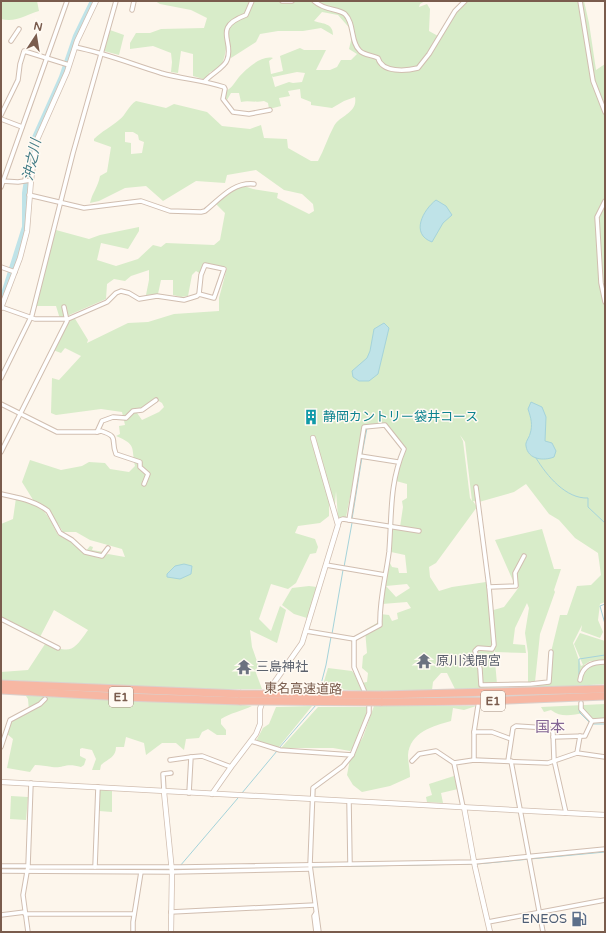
<svg xmlns="http://www.w3.org/2000/svg" width="606" height="933" font-family="'Varela Round','Noto Sans JP',sans-serif">
  <style>
    .green { fill: #d8ecc9; fill-rule: evenodd }
    .water { fill: #bfe3e8; stroke: #a5d3da }
    .lines { fill: none; stroke-linecap: round; stroke-linejoin: round }
    .stream { stroke: #a5d3da; stroke-width: 1 }
    .river { stroke: #bfe3e8; stroke-width: 6 }
    .minor-casing { stroke: #d1beb0; stroke-width: 5.5 }
    .tertiary-casing { stroke: #d1beb0; stroke-width: 6 }
    .motorway-casing { stroke: #dad1cd; stroke-width: 9 }
    .minor { stroke: #fff; stroke-width: 3.5 }
    .tertiary { stroke: #fff; stroke-width: 4.5 }
    .motorway { stroke: #f7b7a3; stroke-width: 7 }
    .motorway-bridge-casing { stroke: #dad1cd; stroke-width: 9; stroke-linecap: butt }
    .motorway-bridge { stroke: #f7b7a3; stroke-width: 7 }
    .labels { text-anchor: middle; dominant-baseline: central; stroke-width: 3; stroke-linejoin: round; paint-order: stroke }
    .shield { fill: #fffaf3; stroke: #a28b7f; stroke-width: 1 }
    .shield-label { font-size: 12px; font-weight: bold; fill: #7a5c4d }
    .culture-label { font-size: 13px; fill: #0d838f; stroke: #fffaf3; text-anchor: start }
    .worship-label { font-size: 13px; fill: #5b616d; stroke: #fffaf3; text-anchor: start }
    .street-label { font-size: 13px; fill: #7a5c4d; stroke: #fffaf3 }
    .service-label { font-size: 13px; fill: #4e5e75; stroke: #fffaf3; text-anchor: end }
    .water-label { font-size: 14px; font-style: italic; fill: #437c86; stroke: #fffaf3 }
    .quarter-label { font-size: 15px; fill: #846695; stroke: #fffaf3 }
  </style>
  <rect width="100%" height="100%" fill="#fdf6ec"/>
  <g class="green">
    <path d="M1,1H37L39,11C25,15 16,23 1,19Z"/>
    <path d="M155,1H425L420,4L419,7L427,4L430,9L429,31L438,36L465,1H584L589,23L596,70L605,64V602L600,604L598,620L603,632L600,638L581,631L582,625L573,643L581,666L583,665L574,644L580,633L605,641V661H590L584,665L605,664V684L541,688L460,690L455,689L447,673H441L433,682L432,690L389,693L322,688L328,668L352,671L362,683L367,682L368,673L362,668L363,656L367,653L365,630L377,623L380,614L389,615L392,621L398,619L397,613L411,608L407,602L382,604L381,599L389,561L392,567L398,568L399,573H407L405,555L391,552L392,527H400L403,507L402,501L407,498V484L396,481L398,462L405,449L385,425L364,427L346,517L338,518L336,491L335,504L329,497V516L320,523L298,526L295,533L315,539L318,547L316,553L310,554L296,583L288,589L271,584L259,619L271,631L280,606L286,610L277,643L250,630L252,647L258,664L256,673L262,689H205L1,680V672L28,670L45,644C71,653 72,653 88,630L54,610L40,637L1,618V524L13,519L16,498C45,507 45,510 58,535L71,540L86,551L90,546L93,547L92,550L104,552L99,556L86,553L99,558L108,554L125,557L122,549L90,540L76,532H63L49,510L35,503L22,482L30,460L61,470L82,466L89,462L105,463L110,469L129,472L135,466C131,447 137,445 116,436L120,434L119,426L125,425L122,412L101,409L56,415L51,413L52,378L59,380L81,356L65,348L61,353L53,350L68,322L74,317L88,340L87,343L128,323L148,322L174,314L219,311V298L227,268L204,264L201,274L196,271L192,275L188,296L181,297L173,295V280H161L158,294L146,295L149,280V270L131,276L125,281L114,279L107,284L106,299L60,319L56,306H34L56,230L89,239L100,235L139,227V231L128,249L101,243L97,260L116,266L138,259L153,245L161,247L166,243L214,245L220,240L225,213L216,204L234,189L244,186L253,189L278,193L277,198L309,214L314,211L313,204L302,194L284,190L256,170L227,175L225,183L196,181L163,201L146,186L125,188L99,201L90,203C92,193 98,187 100,176L107,172L111,147L94,141V139C102,131 111,127 119,120C126,115 128,106 136,101L166,108L174,104L207,112L222,126L250,129L261,125L264,138L287,139L288,148L311,161H318C324,150 328,137 334,126C340,115 358,113 355,97L344,101L332,108L311,105V102L301,98L300,89L288,91L290,96L279,98L281,106L269,109L268,103L264,101C255,103 249,100 241,102L239,93H231L227,100L224,96L226,91C233,87 234,83 239,77C246,69 261,55 273,58L269,61L271,74L283,71L280,56L300,48L304,50H326L316,70H330L337,67L341,60H351L357,54L349,49L353,32L338,15L322,12L314,21C323,24 333,23 333,35L321,28L303,31H278L260,34L256,42L231,58L227,44C224,57 225,68 210,72L206,80L193,76V54L181,51L178,73L171,72L172,62L171,53L153,46L130,49V43L136,33H150L161,29L204,28L207,18L191,10L160,4ZM297,72L305,73L302,82L293,83L289,82L275,87L272,76L273,77ZM125,132H133L138,135L139,140L144,142L142,153L131,154V143L125,142ZM157,400L162,403L164,407L159,412L142,420L135,410L145,408ZM460,435L465,442L472,501L470,498L463,441ZM526,484L549,514L559,520L575,538L598,553L601,575L591,585L577,586L567,615H560L551,652L552,672L550,683L527,686L497,684L494,650L495,652L526,653L525,645L513,644L515,628L527,603L529,608L525,633L528,653V685L535,682L540,634L555,592L554,590L561,569H554L542,529L495,540L514,583L519,587L504,607L490,611L486,582L452,587L439,591L430,577L429,567L436,563L477,507L473,501L479,502L514,492ZM407,584L410,588L396,597L386,586Z"/>
    <polygon points="110,30 124,35 119,55 104,51"/>
    <polygon points="309,586 317,587 307,618 294,614 282,605 292,588"/>
    <path d="M41,694L227,703L252,706C242,711 230,713 221,719V724L226,730V735H217L208,729L202,732L199,738L186,739L184,750L176,743H162L146,755L144,743L126,737L124,747H116C116,758 107,759 101,765L100,770H92L96,759L92,750L82,748L80,749V756L86,759L84,765L81,767C65,762 63,769 52,767C46,766 41,765 35,765L30,772L7,768L13,739L6,733L9,722L29,711L28,699L26,696Z"/>
    <path d="M605,704V720L592,721L584,713C572,715 561,718 551,710L544,712L541,707Z"/>
    <polygon points="312,706 278,748 256,741 263,728 269,724 276,707"/>
    <path d="M374,706H476L464,710L453,708L451,721C433,726 410,732 408,755C408,762 410,770 410,777L390,786L362,792L353,785L347,775L350,759L363,737Z"/>
    <path d="M318,707H367C365,721 362,741 350,751L333,748H281Z"/>
    <polygon points="454,776 458,789 441,793 443,803 427,802 426,797 432,795 429,784"/>
    <polygon points="100,788 112,789 112,812 99,811"/>
    <polygon points="11,796 28,797 26,820 10,819"/>
  </g>
  <g class="water">
    <path d="M436,200L446,206L452,215L443,223L432,242C410,234 423,210 436,200Z"/>
    <polygon points="384,323 389,328 378,374 369,381 359,381 353,377 352,371 367,358 370,351 374,329"/>
    <path d="M531,402L542,407L546,417L545,441L552,443L556,451L554,457C544,461 528,460 526,446C525,442 529,438 530,434C533,425 531,418 528,409Z"/>
    <polygon points="184,564 192,566 191,574 180,579 167,577 167,574 175,566"/>
  </g>
  <g class="lines">
    <g class="stream">
      <polyline points="362,454 367,428"/>
      <path d="M536,458C547,476 566,499 588,498V507L605,523"/>
      <polyline points="352,519 362,457"/>
      <polyline points="344,567 352,523"/>
      <polyline points="605,604 600,606 605,624"/>
      <polyline points="332,634 343,570"/>
      <polyline points="579,678 579,659 605,655"/>
      <polyline points="319,692 326,665 331,637"/>
      <polyline points="579,709 580,713 589,722"/>
      <polyline points="592,724 605,724"/>
      <polyline points="279,748 316,705"/>
      <polyline points="242,793 277,751"/>
      <polyline points="477,864 605,852"/>
      <polyline points="180,866 238,798"/>
      <polyline points="312,867 471,864"/>
      <polyline points="1,868 26,868"/>
      <polyline points="36,869 60,870"/>
      <polyline points="174,869 308,867"/>
      <polyline points="134,870 170,869"/>
    </g>
    <polyline class="river" points="3,297 25,227 25,193 33,142 62,77 76,36 93,1"/>
    <g class="minor-casing">
      <g id="minor">
        <polyline points="282,1 292,1"/>
        <path d="M314,1C325,11 337,8 345,14C355,24 350,42 360,51C364,55 372,55 378,58C382,73 406,71 418,68L429,54L455,11L465,1"/>
        <polyline points="580,1 593,81 605,112"/>
        <polyline points="132,10 134,1"/>
        <polyline points="11,41 19,29"/>
        <path d="M75,47C105,53 132,64 161,73C182,79 203,80 224,87L225,89L223,99L233,112L249,114L270,110"/>
        <path d="M205,81C211,74 225,67 227,60C235,41 211,28 246,15L252,1"/>
        <polyline points="1,115 18,80 20,64 24,51 69,65"/>
        <polyline points="1,119 22,127"/>
        <polyline points="25,180 27,167"/>
        <polyline points="2,181 18,182 31,180"/>
        <polyline points="1,187 67,1"/>
        <path d="M29,195L84,208L141,201L170,211L201,212L205,211C220,199 233,182 254,184"/>
        <polyline points="605,201 597,217 601,283 605,302"/>
        <polyline points="1,267 15,272"/>
        <polyline points="1,307 35,319 68,319 107,302 116,293 121,291 129,293 139,299 157,296 184,300 197,296 199,294 214,298 224,269 205,265 201,275 199,294"/>
        <polyline points="1,378 32,315 73,153 116,1"/>
        <path d="M1,404L57,432H97L101,431C120,437 110,440 116,454L140,462V467L148,474L144,484"/>
        <polyline points="97,432 102,421 113,417 126,418 133,411 142,410 156,400"/>
        <polyline points="1,452 67,321 64,307"/>
        <polyline points="360,456 398,462"/>
        <polyline points="476,487 489,587"/>
        <path d="M1,494C18,498 34,500 48,511L60,533L72,540L85,552L102,556L108,548"/>
        <polyline points="338,525 340,520 343,519 419,531"/>
        <polyline points="524,556 515,573 516,586 489,587 494,645 492,649 478,648 475,651 480,669 481,685 531,684 549,682 551,652"/>
        <polyline points="326,565 385,575"/>
        <polyline points="1,619 58,648"/>
        <path d="M306,631L354,639L380,625C379,600 386,576 389,552C392,515 389,484 404,449L385,425L364,427L349,520"/>
        <polyline points="354,639 354,667 366,695"/>
        <path d="M580,680C582,665 593,662 605,662"/>
        <polyline points="581,703 581,709 592,721 605,720"/>
        <polyline points="474,732 492,732 511,739"/>
        <polyline points="553,737 585,736 592,721"/>
        <polyline points="251,741 280,750 352,755"/>
        <polyline points="1,747 10,720 40,704 45,699"/>
        <polyline points="577,753 580,736"/>
        <polyline points="170,760 191,757"/>
        <polyline points="474,760 474,732 478,706"/>
        <polyline points="412,761 419,754 436,751 454,763"/>
        <polyline points="508,761 513,728 516,726 548,728 553,732 554,760 566,813"/>
        <polyline points="511,761 543,932"/>
        <polyline points="164,792 163,774 171,773"/>
        <polyline points="189,793 191,757 202,756 231,767"/>
        <polyline points="349,801 350,864"/>
        <polyline points="463,807 454,763 474,760 548,763 577,753 605,757"/>
        <polyline points="1,866 28,866"/>
        <polyline points="28,867 181,867 474,862 605,849"/>
        <polyline points="95,867 98,787"/>
        <polyline points="1,871 172,872 310,869"/>
        <polyline points="171,912 315,905"/>
        <polyline points="25,914 134,914"/>
        <polyline points="1,915 25,912"/>
        <polyline points="488,922 605,900"/>
        <polyline points="28,932 23,895 28,866 31,783"/>
        <polyline points="133,932 133,922 141,872"/>
        <polyline points="316,932 314,916 316,913"/>
        <polyline points="319,932 310,865 313,788 343,766 352,755 369,713 369,702"/>
      </g>
    </g>
    <g class="tertiary-casing">
      <g id="tertiary">
        <polyline points="1,308 20,258 27,231 31,180 36,142 67,72 77,41 96,1"/>
        <polyline points="1,782 605,815"/>
        <polyline points="164,792 172,872 171,932"/>
        <polyline points="212,794 231,767 256,734 260,724 260,709 264,697 302,643 338,525 313,438"/>
        <polyline points="464,807 475,867 490,932"/>
      </g>
    </g>
    <g class="motorway-casing">
      <g id="motorway">
        <polyline points="1,684 240,694"/>
        <polyline points="1,690 124,697 240,701"/>
        <polyline points="381,695 605,689"/>
        <polyline points="381,702 484,701 605,696"/>
      </g>
    </g>
    <use href="#minor" class="minor"/>
    <use href="#tertiary" class="tertiary"/>
    <use href="#motorway" class="motorway"/>
    <g class="motorway-bridge-casing">
      <g id="motorway-bridge">
        <polyline points="240,694 381,695"/>
        <polyline points="240,701 381,702"/>
      </g>
    </g>
    <use href="#motorway-bridge" class="motorway-bridge"/>
  </g>
  <defs>
    <g id="building-bare" transform="scale(1.2)"><path d="M-4-6H4V6H1V3H-1V6H-4ZM-2.5-4.3h1.7v1.8h-1.7ZM.8-4.3h1.7v1.8H.8ZM-2.5-1h1.7V.8h-1.7ZM.8-1h1.7V.8H.8Z" fill="#0f9aa8" stroke="#fffaf3" stroke-width="2.5" paint-order="stroke"/></g>
    <g id="temple-bare" transform="scale(1.2)"><path d="M0-6L5-2H3V0L6.5 2.5H4V6H1.5V3h-3V6H-4V2.5H-6.5L-3 0V-2H-5Z" fill="#6b7280" stroke="#fffaf3" stroke-width="2.5" paint-order="stroke"/></g>
    <g id="fuel-bare" transform="scale(1.2)"><path d="M-5.5-6h7V0h2V4h1.3V-2.5L3-4.5l.8-.8L6-3V5H2.5V1h-1V6h-7ZM-4.2-4.7v3.2H.2V-4.7Z" fill="#5c6f8a" stroke="#fffaf3" stroke-width="2.5" paint-order="stroke"/></g>
  </defs>
  <g fill-rule="evenodd">
    <use href="#building-bare" x="311" y="417"/>
    <use href="#temple-bare" x="424" y="661"/>
    <use href="#temple-bare" x="244" y="667"/>
    <use href="#fuel-bare" x="579" y="919"/>
  </g>
  <g class="labels">
    <g class="shield">
      <rect x="109" y="687" width="24" height="20" rx="3"/>
      <rect x="481" y="691" width="24" height="20" rx="3"/>
    </g>
    <g class="shield-label">
      <text x="121" y="697">E1</text>
      <text x="493" y="701">E1</text>
    </g>
    <g class="culture-label">
      <text x="323" y="417">静岡カントリー袋井コース</text>
    </g>
    <g class="worship-label">
      <text x="436" y="661">原川浅間宮</text>
      <text x="256" y="667">三島神社</text>
    </g>
    <g class="street-label">
      <text transform="translate(303 689) rotate(1)">東名高速道路</text>
    </g>
    <g class="service-label">
      <text x="567" y="919">ENEOS</text>
    </g>
    <g class="water-label">
      <text transform="translate(32 160) rotate(-78)">沖之川</text>
    </g>
    <g class="quarter-label">
      <text x="550" y="727">国本</text>
    </g>
  </g>
  <rect width="606" height="933" fill="none" stroke="#7a5c4d" stroke-width="4"/>
  <g transform="translate(36 36) rotate(12)" stroke="#fffaf3" stroke-width="3" paint-order="stroke">
  <path d="M0-3L7 15L0 10L-7 15Z" fill="#7a5c4d"/>
  <text y="-6" font-size="11" font-weight="bold" text-anchor="middle" fill="#7a5c4d">N</text>
  </g>
</svg>
